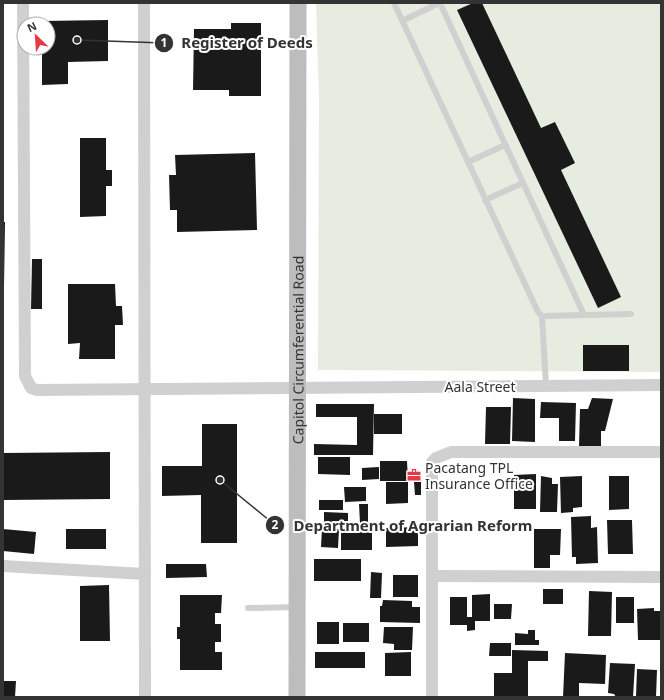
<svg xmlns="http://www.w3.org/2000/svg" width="664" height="700" font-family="'Noto Sans',sans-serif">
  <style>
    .pitch { fill: #e6ecdf }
    .building { fill: #1a1a1a }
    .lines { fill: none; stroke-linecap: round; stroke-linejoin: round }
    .lane { stroke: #d0d0d0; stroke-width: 6 }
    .street { stroke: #d0d0d0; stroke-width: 12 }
    .secondary { stroke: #bdbdbd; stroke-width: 17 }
    .labels { text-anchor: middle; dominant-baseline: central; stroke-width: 4; stroke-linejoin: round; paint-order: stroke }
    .street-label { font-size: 14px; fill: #333; stroke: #fff }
    .poi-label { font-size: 14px; fill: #333; stroke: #fff; text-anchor: start }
    .leader { fill: none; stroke: #333; stroke-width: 1.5 }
    .callout-dot { fill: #333; stroke: #fff; stroke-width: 1.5 }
    .mark-label { font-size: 12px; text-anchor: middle; font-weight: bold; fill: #fff }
    .callout-label { font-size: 15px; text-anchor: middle; font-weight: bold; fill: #333; stroke: #fff; stroke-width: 4; stroke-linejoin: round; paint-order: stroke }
  </style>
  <rect width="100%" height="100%" fill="#fff"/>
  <polygon class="pitch" points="316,3 661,3 661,372 318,370 319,98"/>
  <g class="building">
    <polygon points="473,3 482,3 541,128 555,122 575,163 561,170 621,297 598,308 457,10"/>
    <polygon points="108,20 108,61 68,62 68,84 42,85 42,48 48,48 48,24 42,24 42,21"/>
    <polygon points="231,23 261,23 261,96 229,96 229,90 193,90 194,29 231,29"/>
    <polygon points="80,138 106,138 106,170 112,170 112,186 106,186 106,216 80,217"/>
    <polygon points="255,153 257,230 177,232 177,210 170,210 169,175 176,175 175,155"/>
    <polygon points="3,222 5,222 4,286 3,286"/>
    <polygon points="32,259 42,259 42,309 31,309"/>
    <polygon points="68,284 115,284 116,306 122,306 123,325 115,325 115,359 79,359 80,343 68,344"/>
    <rect x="583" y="345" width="46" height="26"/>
    <polygon points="513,398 535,399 535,442 512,441"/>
    <polygon points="592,398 613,399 605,431 601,431 601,446 579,446 580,409 588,409"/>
    <polygon points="541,402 576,403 575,441 559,441 559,418 540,418"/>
    <polygon points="316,404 374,404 373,455 314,455 314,444 357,445 357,417 316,417"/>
    <polygon points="486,407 511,407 510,444 485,444"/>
    <rect x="374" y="414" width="28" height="20"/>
    <polygon points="202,424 237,424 237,543 201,543 201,495 162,496 162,466 202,466"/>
    <polygon points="110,452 110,499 3,500 3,453"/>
    <polygon points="318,457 350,457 350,475 318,474"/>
    <polygon points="380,461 407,461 408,481 380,481"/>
    <polygon points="379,467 379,479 362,480 362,468"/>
    <polygon points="536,474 536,509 514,509 514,475"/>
    <polygon points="541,476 552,478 552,484 558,484 557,512 540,512"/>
    <polygon points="582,476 582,507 573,508 573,512 561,513 560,477"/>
    <polygon points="609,476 629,476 629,509 609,510"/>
    <polygon points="386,482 408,482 408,503 386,504"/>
    <polygon points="414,482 421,482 421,495 415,495"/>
    <polygon points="344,487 366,487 366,501 345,502"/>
    <rect x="319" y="500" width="24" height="10"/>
    <polygon points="359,504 368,504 368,523 360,523"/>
    <polygon points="324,512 348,513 348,525 324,524"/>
    <polygon points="591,516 591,528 597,527 598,563 576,564 576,557 572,557 571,517"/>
    <polygon points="607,520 632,520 633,554 608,554"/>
    <polygon points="372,525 372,550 341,550 341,526"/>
    <polygon points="418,527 418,546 386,547 386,528"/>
    <polygon points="322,528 339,529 338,548 321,547"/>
    <polygon points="3,529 36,532 34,554 3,551"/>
    <rect x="66" y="529" width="40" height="20"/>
    <polygon points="534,529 561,529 560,555 550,555 550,568 534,568"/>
    <rect x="314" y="559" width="47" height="22"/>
    <polygon points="166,564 206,564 207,577 166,578"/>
    <polygon points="371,572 382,573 381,598 370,598"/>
    <rect x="393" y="575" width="25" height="22"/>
    <polygon points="109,585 110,641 80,641 80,586"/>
    <rect x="543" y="589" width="20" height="15"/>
    <polygon points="589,591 612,592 611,636 588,636"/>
    <polygon points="490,594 490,621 475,621 475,630 467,631 467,625 450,625 450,597 467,597 467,617 472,617 472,595"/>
    <polygon points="180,595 222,595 221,613 215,613 215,624 221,624 221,642 215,642 215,652 222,652 222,670 180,670 180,639 177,639 177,627 180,627"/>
    <rect x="616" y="597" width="18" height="26"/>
    <polygon points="383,600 412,601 412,607 420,607 420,623 380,622 380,606 382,606"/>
    <polygon points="494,604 512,604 511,619 494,619"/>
    <polygon points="654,608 654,611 661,611 661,640 638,640 637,609"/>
    <rect x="317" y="622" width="22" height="22"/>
    <rect x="343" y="623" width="26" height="19"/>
    <polygon points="384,627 413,627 412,650 394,650 394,644 383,643"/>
    <polygon points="528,630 535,630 535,640 539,640 539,645 515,645 515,633 528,634"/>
    <polygon points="490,643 511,643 511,656 489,656"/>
    <polygon points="512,650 548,651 548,661 528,661 528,697 494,697 494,673 512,673"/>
    <rect x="315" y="652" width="50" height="16"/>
    <polygon points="411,652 411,676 385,676 385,653"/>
    <polygon points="565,653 606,655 605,684 579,683 579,697 563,697"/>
    <polygon points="610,663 635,664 633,697 616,697 614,694 608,693"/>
    <polygon points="637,669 657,670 656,697 636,697"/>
    <polygon points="3,681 16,681 15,697 3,697"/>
  </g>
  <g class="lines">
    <g class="lane">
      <polyline points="394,3 538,312 542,316 546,385"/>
      <polyline points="440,3 584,315"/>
      <polyline points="402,21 439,3"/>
      <polyline points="468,162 505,145"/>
      <polyline points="485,200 523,183"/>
      <polyline points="542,316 631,314"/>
      <polyline points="248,608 297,607"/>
    </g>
    <g class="street">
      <polyline points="23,3 25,376 31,388 37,390 661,385"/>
      <polyline points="144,3 145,697"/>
      <polyline points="3,566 145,574"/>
      <polyline points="433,576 661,577"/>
      <polyline points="432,697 432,462 436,458 451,452 661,452"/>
    </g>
    <path class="secondary" id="s1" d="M297,697L298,3"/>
  </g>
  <defs>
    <g id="office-bare" transform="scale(1.08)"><path d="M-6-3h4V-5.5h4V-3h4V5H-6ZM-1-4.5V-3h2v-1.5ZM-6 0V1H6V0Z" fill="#e63946" stroke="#fff" stroke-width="2.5" paint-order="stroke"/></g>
  </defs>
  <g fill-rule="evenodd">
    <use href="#office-bare" x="414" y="475"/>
  </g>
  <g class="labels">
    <g class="street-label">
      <text stroke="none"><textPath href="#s1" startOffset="347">Capitol Circumferential Road</textPath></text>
      <text x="480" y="386">Aala Street</text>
    </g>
    <g class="poi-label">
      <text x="425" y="467">Pacatang TPL<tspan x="425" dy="16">Insurance Office</tspan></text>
    </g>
  </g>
  <path class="leader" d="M77 40L164 43M220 480L275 525"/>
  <g class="callout-dot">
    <circle cx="77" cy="40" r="4"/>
    <circle cx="220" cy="480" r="4"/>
    <circle cx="164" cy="43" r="10"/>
    <circle cx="275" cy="525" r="10"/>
  </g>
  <g class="mark-label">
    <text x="164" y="47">1</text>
    <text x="275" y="529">2</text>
  </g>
  <g class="callout-label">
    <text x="247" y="48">Register of Deeds</text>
    <text x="413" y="531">Department of Agrarian Reform</text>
  </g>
  <rect width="664" height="700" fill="none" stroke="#333333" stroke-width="8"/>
  <g transform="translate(36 36) rotate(335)"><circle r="19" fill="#ffffff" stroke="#adadad"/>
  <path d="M0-3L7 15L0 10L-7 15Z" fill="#e63946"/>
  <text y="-6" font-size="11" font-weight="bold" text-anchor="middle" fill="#333333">N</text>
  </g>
</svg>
